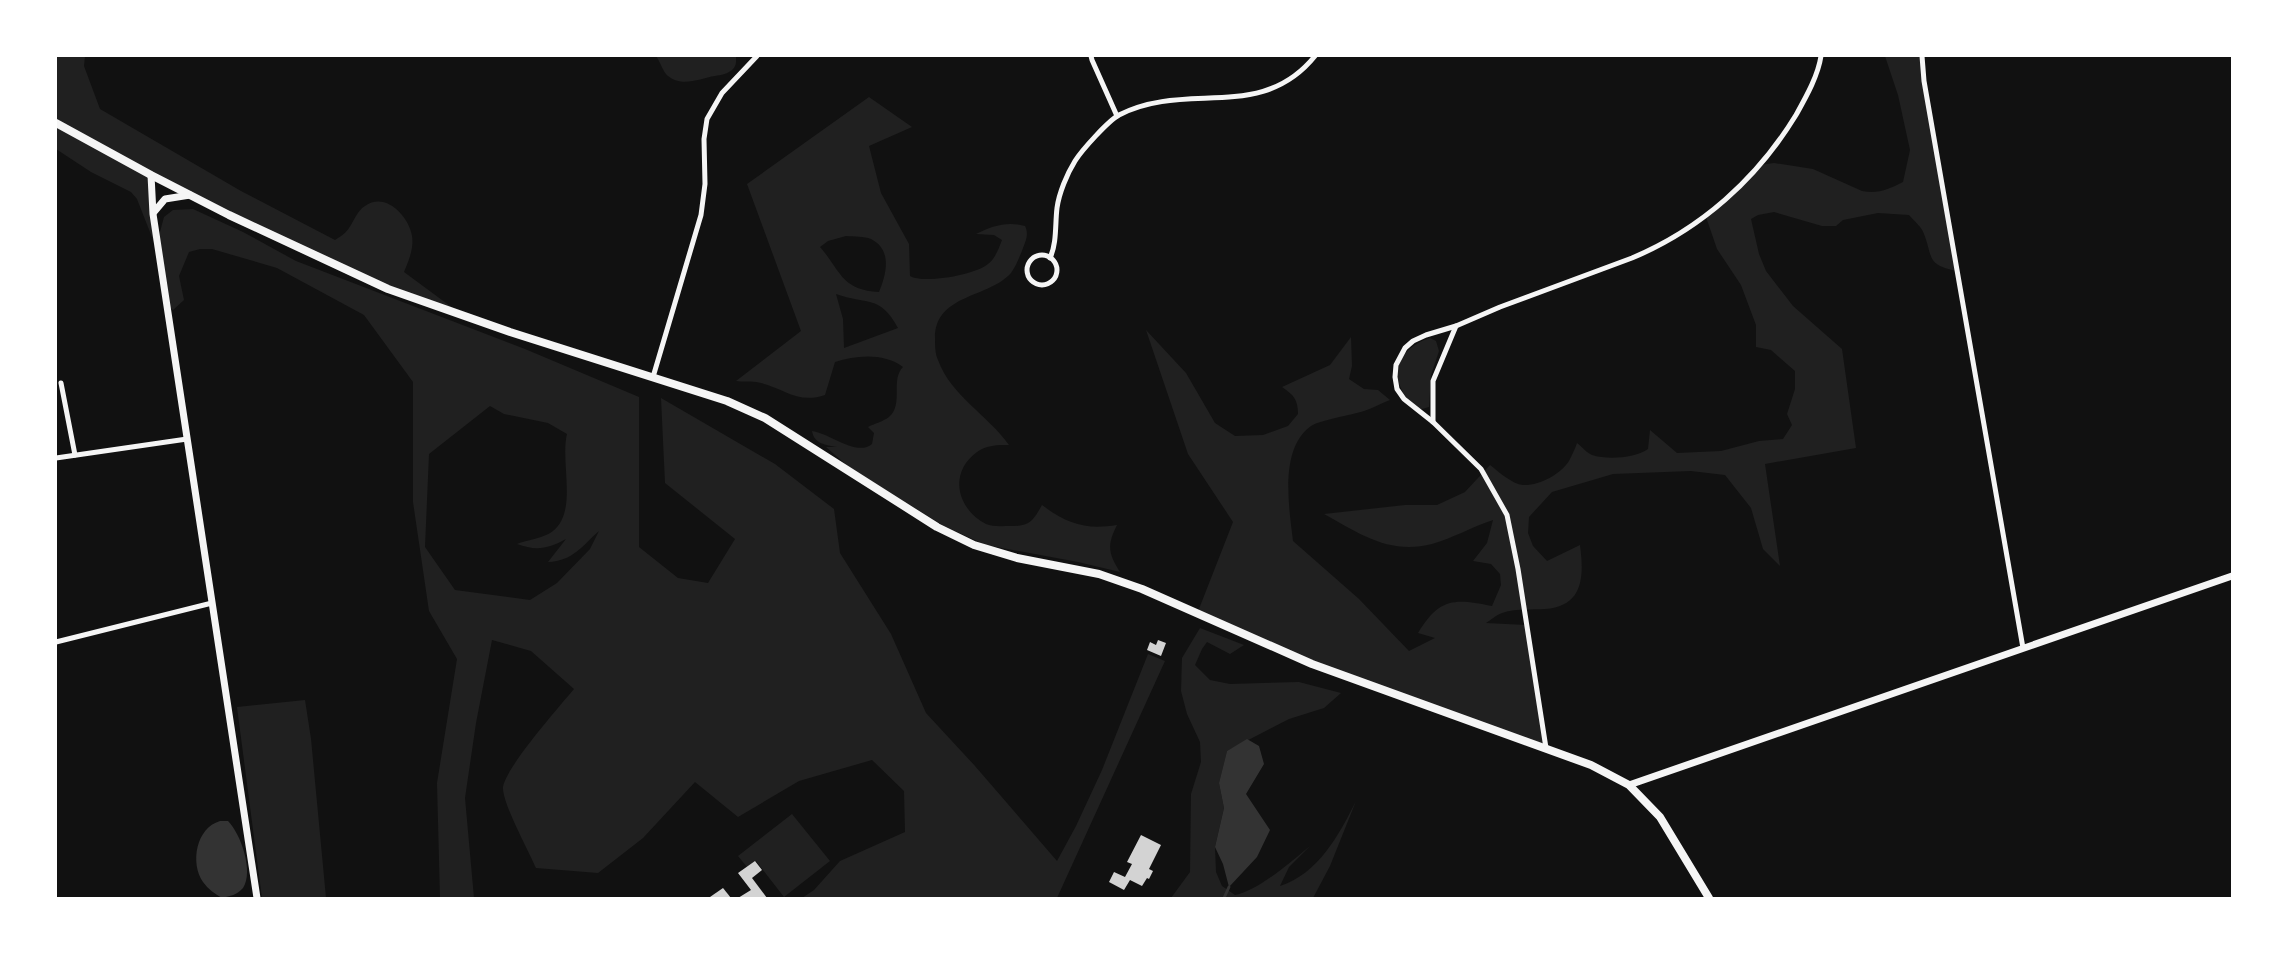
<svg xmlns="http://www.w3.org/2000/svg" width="2288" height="954" font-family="'Golos Text',sans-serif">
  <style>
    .green { fill: #202020; fill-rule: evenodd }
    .water { fill: #333 }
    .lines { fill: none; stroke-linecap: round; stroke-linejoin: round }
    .stream { stroke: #333; stroke-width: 3 }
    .building { fill: #d3d3d3 }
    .minor { stroke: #f5f5f5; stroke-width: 5 }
    .tertiary { stroke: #f5f5f5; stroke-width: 7 }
    .primary { stroke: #f5f5f5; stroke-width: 8 }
  </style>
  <rect width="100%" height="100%" fill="#111"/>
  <g class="green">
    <path d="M56,56H85L84,66L100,109L241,191L335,240C340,237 346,233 349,228C354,221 357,211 365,206C385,191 409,216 412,236C414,248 409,260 404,272L465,317L433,306L153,179L157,243L164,217L173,210L193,209L243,232L296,261L525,349L639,397V547L678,578L708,583L735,539L665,483L661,398L775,464L834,509L840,553L891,634L926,713L975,766L1057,861L1076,826L1102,770L1148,654L1165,661L1057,898H802L814,890L840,861L905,832L904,791L872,760L799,781L738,817L695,782L643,838L598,873L536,868C529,851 502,803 503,787C506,767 559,707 574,689L531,651L492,640L476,723L465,798L474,898H440L437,783L457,659L429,611L413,502V382L364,315L277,268L212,249H200L189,252L179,276L184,300L173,310L169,307L157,250L137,199L131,192L91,172L56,149ZM490,406L504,414L548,423L567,434C560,462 578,511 553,531C544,538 527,540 517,544C536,551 548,549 566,539L548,562C573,561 582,546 599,531L590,549L557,583L530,600L455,590L425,547L429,454Z"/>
    <path d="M656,56H736C736,60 737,65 733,69C728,74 721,75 715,76C700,78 683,88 668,76C663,72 660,61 656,56Z"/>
    <path d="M1885,56H1922L1957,271C1926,265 1933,257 1924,234C1922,227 1914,221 1909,215L1878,213L1843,220L1836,226H1822L1774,212L1758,215L1751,219L1759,254L1766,271L1793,306L1842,349L1856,448L1765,464L1780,566L1763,549L1751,508L1725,475L1691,471L1613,474L1552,492L1529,517L1528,533L1533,546L1547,561L1580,545C1584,576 1584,606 1545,609C1531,610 1516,608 1502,613C1496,615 1491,620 1486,623L1526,625L1546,748L1312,664L1197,614L1233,522L1188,454L1146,330L1186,373L1215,423L1235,436L1263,435L1288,426L1298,414C1298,400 1294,395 1282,387L1330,365L1351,337L1352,366L1349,379L1364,389L1378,390L1390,400C1382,403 1373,408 1364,411C1352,415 1320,420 1311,426C1279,449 1289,507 1293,541L1359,599L1409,651L1435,638L1418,633C1439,598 1454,598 1492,606L1501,585L1500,574L1491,564L1473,561L1487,543L1493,520C1472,527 1453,538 1432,544C1390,555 1360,534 1324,514L1405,505H1437L1465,492L1490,465C1499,472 1512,484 1523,485C1539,486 1561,474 1569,461C1572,455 1575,449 1577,443C1582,447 1587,453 1592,455C1607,460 1636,458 1648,449L1650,430L1677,453L1721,451L1759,441L1783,439L1792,425L1787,414L1795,389V371L1771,350L1756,347V325L1741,285L1717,249L1706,217L1760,165L1774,163L1813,169L1862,191C1879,194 1889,189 1903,182L1910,150L1898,95Z"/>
    <path d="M869,97L912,127L869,146L881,193L909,244L910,276C924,284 975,275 988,264C995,259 999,248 1002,240L994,235L976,234C992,226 1007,221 1025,226C1029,234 1026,240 1023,248C1020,256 1016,266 1011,273C989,298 935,294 935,338C935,345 935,354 938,360C951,396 988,415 1009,445C998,445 986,445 977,452C948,473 957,509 986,524C992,527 1003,526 1010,526C1017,526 1026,526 1032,520C1036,516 1039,510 1042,505C1067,524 1086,530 1117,525C1107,545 1108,553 1120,572L1078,562L986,545L944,526L850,468L826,447H837C826,445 814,444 812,431C829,433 857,457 872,444L874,433L868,427C874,424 884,421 889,417C904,404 890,380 903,367C884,353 857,355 835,362L825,395C796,405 782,386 756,382C749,381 743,382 736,381L801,331L747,184ZM846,236C854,237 864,236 871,239C893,250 886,275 879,292C841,290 841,271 820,247L828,241ZM836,294C866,305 880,294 898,328L844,348L843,319Z"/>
    <path d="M1430,338L1436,341L1439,351L1431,375L1429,407L1422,409C1415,408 1411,404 1407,398C1387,372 1401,347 1430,338Z"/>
    <path d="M1200,628L1244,645L1230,654L1207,642L1202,649L1195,665L1210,680L1230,684L1299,682L1341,693L1324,708L1289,719L1227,751L1219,783L1224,808L1215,847L1216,872L1222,886L1235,895C1258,891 1292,861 1310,846L1289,867L1280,886C1318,874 1339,835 1356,801L1330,866L1313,898H1171L1190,872L1191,794L1201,762L1200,742L1187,714L1181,691L1182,658Z"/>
    <polygon points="305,700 311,739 326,898 262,898 237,707"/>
    <polygon points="792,814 830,861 784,897 756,861 747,867 738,856"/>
  </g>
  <g class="water">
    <polygon points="1247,739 1259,746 1264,764 1246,794 1270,830 1257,857 1229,887 1223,864 1215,847 1224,808 1219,783 1227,751"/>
    <path d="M220,821H228C241,834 254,872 243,888C237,895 230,896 222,898C215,894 208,889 203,882C190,863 196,828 220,821Z"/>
  </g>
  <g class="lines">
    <polyline class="stream" points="1224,898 1229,887"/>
  </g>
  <g class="building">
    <polygon points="1158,640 1166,643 1161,656 1147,650 1150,642 1156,645"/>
    <polygon points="1141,835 1161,845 1149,869 1153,871 1149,879 1147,878 1142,886 1130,880 1124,890 1109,882 1114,872 1125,877 1132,864 1127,862"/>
    <polygon points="755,861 762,870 752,878 767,898 738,898 751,890 738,873"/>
    <polygon points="723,888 731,898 712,898 710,897"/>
  </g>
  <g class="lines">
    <g class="minor">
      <polyline points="1091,56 1092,60 1117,116"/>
      <polyline points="1922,56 1924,81 2023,648"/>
      <circle cx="1042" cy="270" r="15"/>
      <path d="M1050,258C1057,243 1055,224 1057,208C1059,193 1067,174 1075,161C1082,150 1108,121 1119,115C1187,80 1261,123 1315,56"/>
      <polyline points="653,377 701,215 705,184 704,139 707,119 722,93 757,56"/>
      <polyline points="61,383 75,455"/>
      <polyline points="1433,422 1433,381 1456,326"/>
      <polyline points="56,458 187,439"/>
      <polyline points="56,642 212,603"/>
      <path d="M1546,748L1518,569L1507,515L1481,469L1433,422L1404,399L1397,389L1395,377L1396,365L1405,348L1413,341L1426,335L1456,326L1500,307L1632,258C1701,229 1757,179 1796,115C1806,97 1818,76 1821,56"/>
    </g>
    <g class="tertiary">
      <polyline points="151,175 153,214 257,898"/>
      <polyline points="154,212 165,199 190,195"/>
      <polyline points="1629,785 2232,576"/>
    </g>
    <polyline class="primary" points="56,123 151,175 229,215 388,289 510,332 727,401 765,418 937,527 974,545 1017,558 1099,574 1142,589 1312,664 1591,765 1629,785 1660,817 1709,898"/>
  </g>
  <rect width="2288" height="954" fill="none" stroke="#ffffff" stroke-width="114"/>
</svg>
